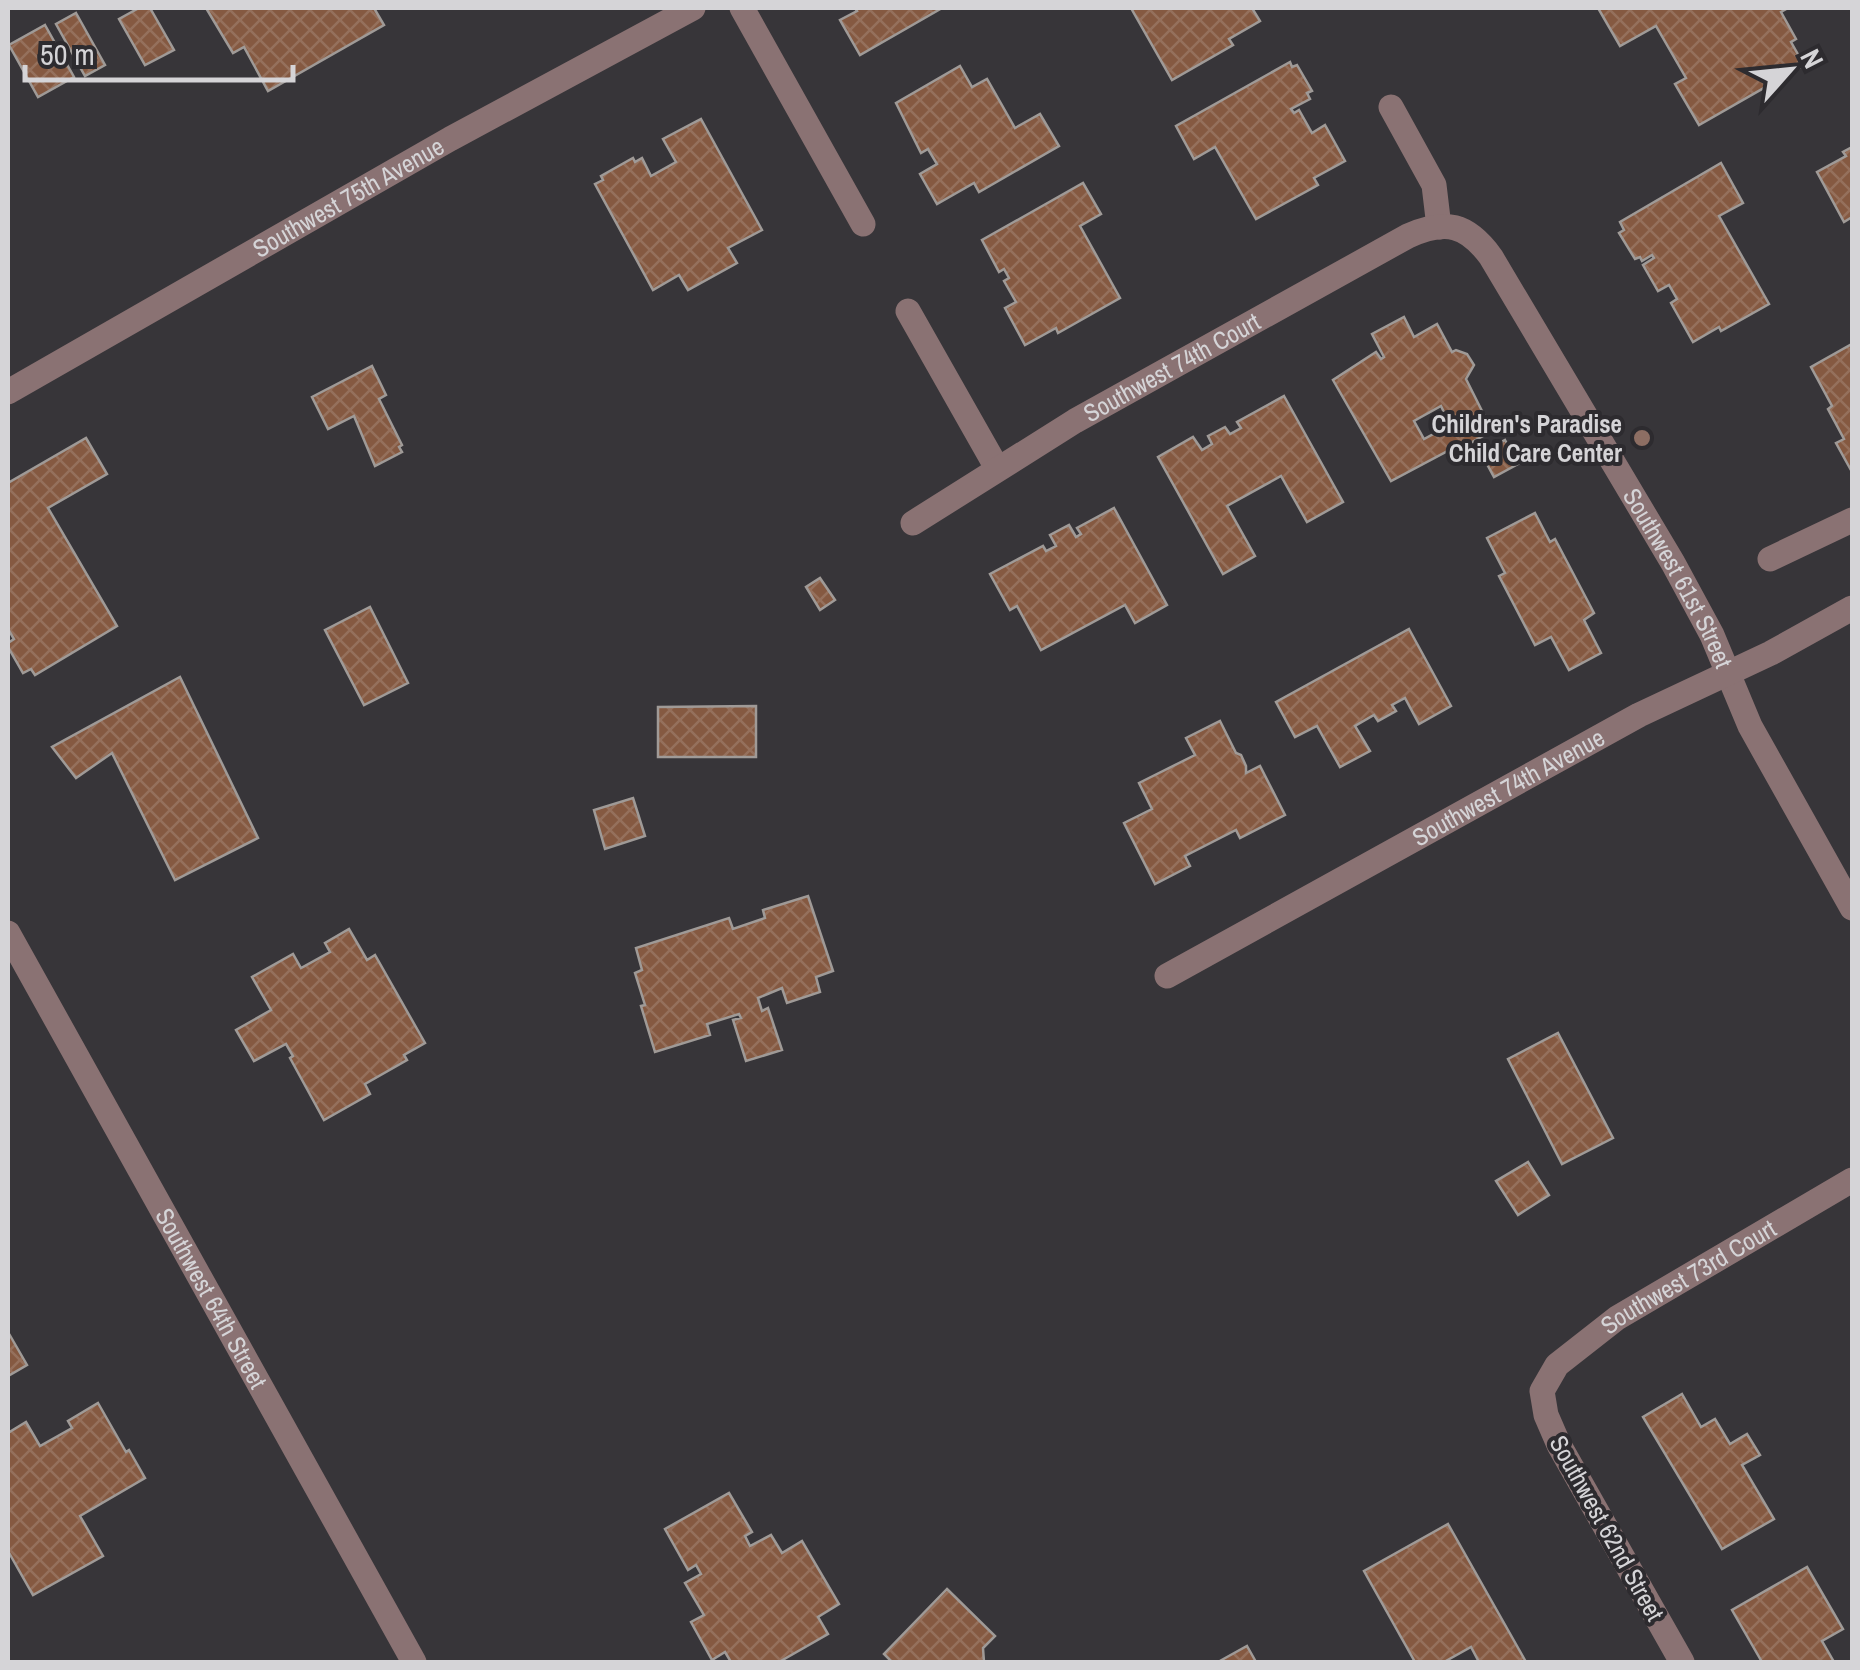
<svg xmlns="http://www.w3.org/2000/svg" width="1860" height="1670" font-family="'Archivo Narrow',sans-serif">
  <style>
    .building { fill: url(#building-cross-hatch); stroke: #9f9a97; stroke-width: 2.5; fill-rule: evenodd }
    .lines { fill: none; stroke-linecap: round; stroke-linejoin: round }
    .minor { stroke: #8a7273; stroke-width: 25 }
    .education-dot { fill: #8d6e63; stroke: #2d2b2f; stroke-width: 4 }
    .labels { text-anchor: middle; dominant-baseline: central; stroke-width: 8; stroke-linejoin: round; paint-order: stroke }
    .street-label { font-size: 25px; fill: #d5d4d7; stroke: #2d2b2f }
    .poi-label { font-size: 25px; font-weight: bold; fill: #d5d4d7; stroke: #2d2b2f; text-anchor: end }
  </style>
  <defs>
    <pattern id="building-cross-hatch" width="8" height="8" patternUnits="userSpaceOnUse" patternTransform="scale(2.5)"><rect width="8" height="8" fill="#855941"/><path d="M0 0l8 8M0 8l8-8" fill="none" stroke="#95705c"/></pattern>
  </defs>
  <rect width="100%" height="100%" fill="#373539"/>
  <g class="building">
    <polygon points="139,8 150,8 174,50 145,65 119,19"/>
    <polygon points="206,8 374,8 384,25 268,91 244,47 233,53"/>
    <polygon points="855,8 942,8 860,55 840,20 857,11"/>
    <polygon points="1131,8 1252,8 1260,21 1229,39 1233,45 1172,80"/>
    <polygon points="1598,8 1788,8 1781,12 1796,39 1791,42 1804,65 1699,125 1675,84 1686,78 1656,26 1620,46"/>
    <polygon points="76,13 105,65 85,76 56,24"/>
    <polygon points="45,25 74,77 38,97 9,45"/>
    <polygon points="1290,62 1292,67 1297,65 1312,91 1307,93 1310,99 1291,109 1294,113 1299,110 1312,133 1325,125 1345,161 1314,178 1318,185 1256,219 1215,147 1194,159 1176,126"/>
    <polygon points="960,66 972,87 987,79 1015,128 1040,114 1059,146 979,192 974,183 937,204 920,174 937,164 928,149 921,153 896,103"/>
    <polygon points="701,119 762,230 728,248 737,263 688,290 679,275 653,290 595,184 603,180 601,176 633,158 635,162 642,158 651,176 676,162 663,139"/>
    <polygon points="1852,147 1852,217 1844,222 1817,172 1846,156 1843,152"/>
    <polygon points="1721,163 1743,203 1719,216 1769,304 1721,331 1719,327 1693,342 1671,303 1677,299 1669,285 1658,291 1643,265 1654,258 1652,255 1642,261 1640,257 1635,259 1619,233 1624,230 1620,222"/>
    <polygon points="1083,183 1101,214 1080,226 1120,298 1058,333 1056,328 1025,345 1005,308 1016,302 1004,281 1009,278 1004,269 999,272 982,240"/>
    <path d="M1404,317L1414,337L1437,324L1452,352L1456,350L1467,354L1474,365L1466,379L1492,431L1463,447L1461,444L1391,481L1333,380L1376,352L1381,359L1384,357L1372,334ZM1441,406L1450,425L1424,439L1414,421Z"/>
    <polygon points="1852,344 1852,472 1836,443 1844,439 1828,409 1832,406 1811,367"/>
    <polygon points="372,366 386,395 379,399 402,445 399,447 402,452 375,466 354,416 328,429 312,397"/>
    <polygon points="1284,396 1343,502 1307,522 1281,476 1227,506 1255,556 1223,574 1158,457 1193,437 1202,450 1212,444 1208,436 1225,427 1230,434 1241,428 1237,422"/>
    <polygon points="86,438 107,474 48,508 117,626 35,675 31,669 23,673 8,647 8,643 14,639 8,629 8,483"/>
    <polygon points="1505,440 1518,464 1494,477 1481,453"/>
    <polygon points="1114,508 1167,605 1135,623 1125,605 1041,650 1017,606 1010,610 990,574 1043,546 1046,551 1056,546 1050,535 1069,525 1076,537 1081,534 1077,528"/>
    <polygon points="1535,513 1550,542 1555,539 1594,613 1584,620 1601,653 1569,670 1551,637 1535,645 1499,576 1505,573 1487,538"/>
    <polygon points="820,578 835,600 820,610 806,587"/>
    <polygon points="370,607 408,683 364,705 325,630"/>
    <polygon points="1409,629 1451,706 1419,724 1405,698 1392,705 1396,711 1378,721 1374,715 1355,726 1370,751 1340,767 1317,726 1295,737 1276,702"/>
    <polygon points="180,677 258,838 175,880 112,753 76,778 52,747"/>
    <polygon points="756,706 756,757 658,757 658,707"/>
    <polygon points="1220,721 1236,753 1241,755 1246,766 1246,773 1260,766 1285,815 1240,838 1236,830 1185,856 1190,866 1155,884 1124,823 1152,809 1139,783 1195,755 1186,738"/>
    <polygon points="633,798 645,836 605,849 594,810"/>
    <polygon points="808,896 833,971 816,977 820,992 787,1003 782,988 758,998 762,1011 768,1008 782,1050 746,1061 733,1020 741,1018 739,1014 707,1024 710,1035 655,1052 641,1006 645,1005 635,973 642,970 636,948 729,918 733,929 765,918 763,910"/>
    <polygon points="349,929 367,960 375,955 425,1043 404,1055 407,1060 365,1084 370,1094 324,1120 290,1058 293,1056 286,1044 254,1061 236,1030 271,1010 252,977 293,954 301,968 330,952 325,943"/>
    <polygon points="1558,1033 1613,1138 1562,1164 1508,1059"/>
    <polygon points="1528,1162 1549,1195 1518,1215 1496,1181"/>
    <polygon points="8,1332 27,1365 8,1376"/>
    <polygon points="1682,1394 1701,1427 1715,1419 1730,1444 1747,1434 1760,1455 1742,1465 1774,1519 1722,1549 1643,1417"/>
    <polygon points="98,1403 126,1452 129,1450 145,1478 80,1516 103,1556 33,1595 8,1551 8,1433 26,1422 40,1446 72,1428 68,1421"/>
    <polygon points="729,1493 752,1532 745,1536 750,1546 771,1535 782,1553 802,1541 839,1604 818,1617 828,1634 779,1662 731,1662 725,1652 712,1660 691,1622 704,1615 685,1583 701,1574 696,1565 688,1570 665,1529"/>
    <polygon points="1448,1524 1526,1662 1479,1662 1471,1647 1444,1662 1415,1662 1364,1571"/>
    <polygon points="1807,1567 1843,1629 1822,1641 1834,1662 1762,1662 1732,1610"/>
    <polygon points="947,1589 995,1636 983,1648 984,1662 892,1662 884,1654"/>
    <polygon points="1247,1646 1256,1662 1218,1662"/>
  </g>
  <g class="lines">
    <g class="minor">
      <polyline points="742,8 863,224"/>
      <polyline points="1391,107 1434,185 1439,227"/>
      <polyline points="908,311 997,468"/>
      <path id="s1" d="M8,392L450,139L693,8"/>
      <path id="s2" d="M913,523L1075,421L1408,236C1446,219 1467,224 1491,257L1673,563L1712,635L1750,726L1852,908"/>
      <polyline points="1770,559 1852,520"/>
      <path id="s3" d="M8,933L414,1662"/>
      <path id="s4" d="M1167,976L1639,715L1771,653L1852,608"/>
      <path id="s5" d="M1682,1662L1559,1445L1546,1415L1542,1391L1557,1365L1617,1318L1852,1180"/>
    </g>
  </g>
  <circle class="education-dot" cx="1642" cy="438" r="10"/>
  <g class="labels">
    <g class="street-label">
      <text stroke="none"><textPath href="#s1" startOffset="392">Southwest 75th Avenue</textPath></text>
      <text stroke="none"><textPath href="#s2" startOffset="302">Southwest 74th Court</textPath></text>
      <text stroke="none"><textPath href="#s2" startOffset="1040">Southwest 61st Street</textPath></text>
      <text stroke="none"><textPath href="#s4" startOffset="390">Southwest 74th Avenue</textPath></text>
      <text stroke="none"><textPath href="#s5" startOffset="495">Southwest 73rd Court</textPath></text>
      <text stroke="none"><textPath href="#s3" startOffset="418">Southwest 64th Street</textPath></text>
      <text transform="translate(1607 1528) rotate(61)">Southwest 62nd Street</text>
    </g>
    <g class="poi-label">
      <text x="1622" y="424">Children's Paradise<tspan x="1622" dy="29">Child Care Center</tspan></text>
    </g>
  </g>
  <rect width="1860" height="1670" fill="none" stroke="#d5d4d7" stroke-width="20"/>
  <g transform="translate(1790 70) rotate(63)" stroke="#2d2b2f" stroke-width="8" paint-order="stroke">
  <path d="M0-8L18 38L0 25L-18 38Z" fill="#d5d4d7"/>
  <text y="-15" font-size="28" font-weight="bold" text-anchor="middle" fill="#d5d4d7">N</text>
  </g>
  <path d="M25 65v15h268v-15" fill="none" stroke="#d5d4d7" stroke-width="5"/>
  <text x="40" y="65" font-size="30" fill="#d5d4d7" stroke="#2d2b2f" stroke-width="8" paint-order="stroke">50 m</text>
</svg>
